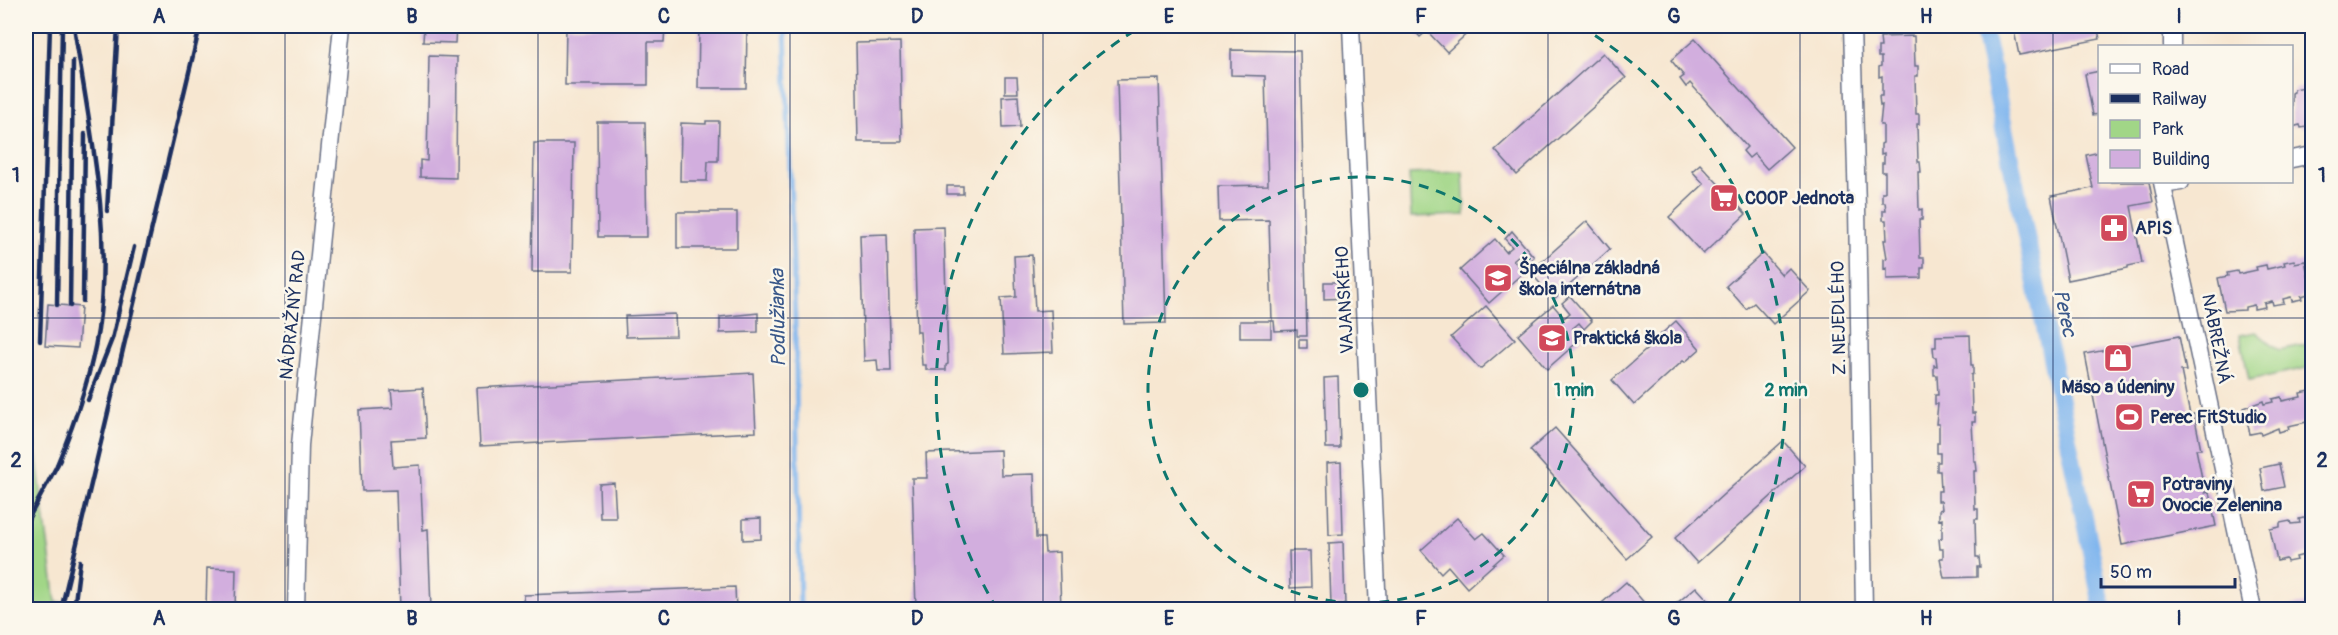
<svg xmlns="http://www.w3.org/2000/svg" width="2338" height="635" font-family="Pangolin,sans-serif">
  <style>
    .green { fill: #a1d687; stroke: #5e8272; stroke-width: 1.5 }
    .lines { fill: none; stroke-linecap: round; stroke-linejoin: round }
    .stream { stroke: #7fb5ee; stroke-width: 5 }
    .canal { stroke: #7fb5ee; stroke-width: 18 }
    .building { fill: #d2aede }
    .minor-casing { stroke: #686f86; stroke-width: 19 }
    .minor { stroke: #fff; stroke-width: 16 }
    .rail { stroke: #1b2f5e; stroke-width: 4.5 }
    .grid { fill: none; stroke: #1b2f5e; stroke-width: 1.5; stroke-opacity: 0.55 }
    .ring { fill: none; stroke: #0f766e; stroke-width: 3; stroke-dasharray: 10 8 }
    .labels { text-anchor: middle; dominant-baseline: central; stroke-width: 5; stroke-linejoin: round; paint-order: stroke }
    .poi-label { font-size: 18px; font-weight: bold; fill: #1b2f5e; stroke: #fbf7ec; text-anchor: start }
    .street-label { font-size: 18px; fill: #1b2f5e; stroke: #fbf7ec }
    .water-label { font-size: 20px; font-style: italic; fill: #395789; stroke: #fbf7ec }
    .centre { fill: #0f766e; stroke: #fbf7ec; stroke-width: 3 }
    .ring-label { font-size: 18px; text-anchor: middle; font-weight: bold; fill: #0f766e; stroke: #fbf7ec; stroke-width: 5; stroke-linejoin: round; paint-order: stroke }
    .neatline { fill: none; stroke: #1b2f5e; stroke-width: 2 }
    .grid-label { font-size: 20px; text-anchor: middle; font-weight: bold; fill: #1b2f5e }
  </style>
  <rect width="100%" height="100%" fill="#fbf7ec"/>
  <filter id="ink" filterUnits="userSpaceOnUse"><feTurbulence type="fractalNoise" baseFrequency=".0167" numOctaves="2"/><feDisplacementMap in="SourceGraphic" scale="12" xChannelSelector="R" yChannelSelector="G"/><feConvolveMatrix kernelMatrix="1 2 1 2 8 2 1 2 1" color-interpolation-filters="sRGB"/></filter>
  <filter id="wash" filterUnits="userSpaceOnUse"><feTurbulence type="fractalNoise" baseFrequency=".008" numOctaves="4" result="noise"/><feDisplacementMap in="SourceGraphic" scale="24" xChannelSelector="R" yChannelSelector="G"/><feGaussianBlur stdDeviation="1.35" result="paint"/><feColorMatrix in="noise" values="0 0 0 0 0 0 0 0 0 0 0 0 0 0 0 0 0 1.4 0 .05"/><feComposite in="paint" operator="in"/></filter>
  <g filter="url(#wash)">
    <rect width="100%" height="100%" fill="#f7e7d1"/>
    <g class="green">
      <polygon points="1463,172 1465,215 1411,217 1409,174"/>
      <polygon points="2256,332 2279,350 2309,344 2312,367 2249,380 2240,335"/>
      <polygon points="26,379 56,602 115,605 115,609 26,609"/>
    </g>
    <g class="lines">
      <polyline class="stream" points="785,26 795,320 800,610"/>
      <polyline class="canal" points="1983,26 2103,610"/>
    </g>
    <g id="blocks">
      <g class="building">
        <polygon points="424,26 456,26 455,43 423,42"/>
        <polygon points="566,26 665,26 664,42 648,42 648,85 565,85"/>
        <polygon points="699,26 747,26 746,88 698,88"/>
        <polygon points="1410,26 1475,26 1447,52 1427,31 1420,37"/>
        <polygon points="2013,26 2097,26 2100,39 2019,55"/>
        <polygon points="1914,36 1915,66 1918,66 1918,76 1915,76 1916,114 1919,114 1919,124 1917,124 1918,162 1920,162 1921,172 1918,172 1919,210 1922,209 1922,220 1919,220 1920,258 1924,258 1924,268 1921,268 1921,278 1887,279 1887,268 1884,269 1884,259 1887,258 1884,240 1887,240 1886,220 1883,220 1883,210 1886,210 1885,202 1882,202 1882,192 1885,192 1885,172 1882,172 1882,163 1884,163 1884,153 1881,154 1881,144 1883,143 1883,125 1880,125 1882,105 1880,106 1879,96 1882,96 1882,76 1879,77 1879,67 1881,66 1881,57 1878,57 1878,47 1881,47 1880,37"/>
        <polygon points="1695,39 1792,147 1767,169 1754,154 1749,158 1743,151 1747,147 1690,83 1686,87 1680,79 1684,76 1671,60"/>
        <polygon points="900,42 902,142 858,142 856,43"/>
        <polygon points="1231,50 1300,51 1307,336 1297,336 1297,330 1275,331 1274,321 1272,321 1269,220 1219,221 1218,186 1268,185 1265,76 1231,75"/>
        <polygon points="1603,53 1626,78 1517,175 1495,150"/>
        <polygon points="429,56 457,57 456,178 420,177 420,160 427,161"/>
        <polygon points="2100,71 2100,114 2093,115 2085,74"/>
        <polygon points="1005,77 1017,77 1018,93 1005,93"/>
        <polygon points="1159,79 1166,323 1124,324 1117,80"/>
        <polygon points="2304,87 2305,90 2312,89 2312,126 2301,128 2300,125 2292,127 2292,93 2294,92 2294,89"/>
        <polygon points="1018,96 1020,127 1003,128 1002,97"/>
        <polygon points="706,121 719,121 718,161 708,161 707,181 680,181 681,123 706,124"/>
        <polygon points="597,122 645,122 647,237 598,237"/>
        <polygon points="534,143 574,143 572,272 532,272"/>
        <polygon points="2100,152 2100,182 2149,182 2153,202 2131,206 2142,263 2128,266 2128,268 2068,280 2051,196 2093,188 2086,155"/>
        <polygon points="1700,164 1746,214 1703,254 1669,217 1704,184 1692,171"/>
        <rect x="947" y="186" width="16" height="8"/>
        <rect x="677" y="212" width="60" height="36"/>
        <polygon points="1587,221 1610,249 1554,299 1530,272"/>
        <polygon points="944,227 948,364 946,365 946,370 926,370 926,365 922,365 920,332 917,332 914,228"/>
        <polygon points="1512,231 1534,257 1526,263 1519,255 1513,260 1524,272 1489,303 1460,270 1495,239 1506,252 1512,247 1505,239"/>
        <polygon points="887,234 891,371 878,371 877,360 864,361 860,235"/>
        <polygon points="1763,253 1782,275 1789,268 1810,291 1773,324 1754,303 1746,309 1726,286"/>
        <polygon points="1032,255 1035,311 1051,310 1053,352 1004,354 1001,298 1016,297 1014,256"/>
        <polygon points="2294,260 2295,263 2305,261 2312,293 2301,296 2302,299 2292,301 2291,297 2283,299 2284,303 2273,305 2272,301 2264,303 2265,307 2254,309 2254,305 2245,307 2245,310 2225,311 2218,278 2228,276 2227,273 2237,271 2238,274 2243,273 2257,270 2256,267 2266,265 2267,269 2285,265 2284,262"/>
        <polygon points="1324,282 1346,282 1347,298 1324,299"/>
        <polygon points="1570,296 1592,321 1584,329 1579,323 1573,328 1582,338 1547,369 1518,335 1553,305 1564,318 1570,313 1562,303"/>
        <polygon points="48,304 81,307 78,348 45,346"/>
        <polygon points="1486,306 1515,339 1480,369 1451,337"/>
        <polygon points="758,313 758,332 720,333 720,317"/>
        <polygon points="675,314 676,336 626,337 625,316"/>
        <rect x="1240" y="321" width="31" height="17"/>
        <polygon points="1676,321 1700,349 1685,362 1683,361 1634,405 1612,380 1662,336 1660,335"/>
        <polygon points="1970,335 1971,365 1973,365 1973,374 1971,375 1972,413 1975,413 1975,422 1972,422 1974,461 1976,461 1977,471 1974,471 1975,509 1978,509 1978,519 1975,519 1976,557 1979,557 1980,567 1977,567 1977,577 1944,578 1940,558 1943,558 1943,549 1940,549 1939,539 1942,538 1942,519 1939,520 1939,510 1942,509 1941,501 1938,501 1938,491 1941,491 1940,471 1937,471 1937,462 1940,462 1940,453 1937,453 1937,443 1939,443 1939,424 1936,424 1938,404 1935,404 1935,395 1938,395 1937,375 1934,375 1934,365 1937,366 1936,357 1934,357 1933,347 1936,347 1936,336"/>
        <polygon points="2179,336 2186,371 2181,371 2190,415 2194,414 2201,449 2196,449 2205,493 2209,492 2216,526 2122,545 2085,354"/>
        <rect x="1299" y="340" width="8" height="8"/>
        <polygon points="753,373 756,432 480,446 477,388"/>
        <polygon points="1338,377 1340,448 1326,448 1324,378"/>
        <polygon points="423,388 426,438 391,440 393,467 420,465 423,530 428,529 431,609 400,609 396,490 362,491 359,410 393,408 391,390"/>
        <polygon points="2310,391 2312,394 2312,425 2308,426 2307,422 2288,426 2289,429 2279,432 2278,428 2261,435 2260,432 2250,434 2244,408 2263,401 2264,404 2273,402 2272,399 2281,397 2282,401 2301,397 2300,393"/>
        <polygon points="1555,428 1652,537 1627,559 1530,450"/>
        <polygon points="1783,441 1805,466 1697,563 1675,538"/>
        <polygon points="1000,450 1001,475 1034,474 1036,538 1044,538 1045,553 1059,552 1061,609 916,609 912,478 927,478 926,453"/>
        <polygon points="1341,462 1343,534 1329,535 1327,463"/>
        <polygon points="2279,464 2284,487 2264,491 2260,468"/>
        <polygon points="614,483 616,518 600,518 599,484"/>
        <polygon points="2308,517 2309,521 2312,520 2312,553 2296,557 2297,560 2287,562 2286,559 2277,561 2270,529 2280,527 2280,523 2290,521 2291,524 2300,523 2299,519"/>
        <polygon points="761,518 761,539 743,540 743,519"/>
        <polygon points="1457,518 1476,539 1484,533 1504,555 1467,588 1448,566 1441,573 1421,550"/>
        <polygon points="1343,542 1345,605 1331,605 1329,543"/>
        <polygon points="1289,551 1310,551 1311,587 1290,588"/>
        <polygon points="207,568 236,569 235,609 206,609"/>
        <polygon points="1626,582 1648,607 1645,609 1595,609"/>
        <polygon points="735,587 736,609 525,609 524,595"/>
        <polygon points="1696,587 1716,609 1670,609"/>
        <polygon points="2312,603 2312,609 2287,609 2287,607"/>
      </g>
    </g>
  </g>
  <g filter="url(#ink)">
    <use href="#blocks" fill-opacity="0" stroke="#686f86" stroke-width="1.5"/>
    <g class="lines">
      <g class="minor-casing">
        <g id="minor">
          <polyline points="1351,26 1378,610"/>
          <polyline points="1852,26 1857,208 1864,610"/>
          <polyline points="2172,26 2172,46"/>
          <polyline points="2292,159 2312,155"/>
          <polyline points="2162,182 2253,610"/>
          <polyline points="2163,185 2181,182"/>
          <polyline points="296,610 300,445 342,26"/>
        </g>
      </g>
      <use href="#minor" class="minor"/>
      <g class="rail">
        <polyline points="107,211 118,26"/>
        <polyline points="83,301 85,134"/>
        <polyline points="57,305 62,26"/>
        <polyline points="70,306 73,61"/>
        <polyline points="40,341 50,26"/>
        <polyline points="88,400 112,339 134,247"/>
        <path d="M57,465C75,422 91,376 98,330C113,227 89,126 74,26"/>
        <polyline points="26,523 60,460"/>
        <polyline points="61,610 200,26"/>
        <polyline points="74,610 80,561"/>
      </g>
    </g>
  </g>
  <path class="grid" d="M285,26V610M538,26V610M790,26V610M1043,26V610M1295,26V610M1548,26V610M1800,26V610M2053,26V610M26,318H2312"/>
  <g class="ring">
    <circle cx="1361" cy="390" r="213"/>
    <path d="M997 609A425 425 0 0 1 1142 26M1580 26A425 425 0 0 1 1725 609"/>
  </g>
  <defs>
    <g id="supermarket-square" transform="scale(1.5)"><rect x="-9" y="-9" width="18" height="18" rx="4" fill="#d1495b" stroke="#fbf7ec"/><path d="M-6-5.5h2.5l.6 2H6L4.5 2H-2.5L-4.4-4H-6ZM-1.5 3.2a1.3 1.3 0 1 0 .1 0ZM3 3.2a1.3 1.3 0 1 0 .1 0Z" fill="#fff"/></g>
    <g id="pharmacy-square" transform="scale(1.5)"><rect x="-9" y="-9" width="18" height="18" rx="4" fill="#d1495b" stroke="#fbf7ec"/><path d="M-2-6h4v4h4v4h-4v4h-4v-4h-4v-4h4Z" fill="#fff"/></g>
    <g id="school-square" transform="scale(1.5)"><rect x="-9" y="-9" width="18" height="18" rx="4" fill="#d1495b" stroke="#fbf7ec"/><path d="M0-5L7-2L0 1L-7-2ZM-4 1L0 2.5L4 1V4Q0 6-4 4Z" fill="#fff"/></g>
    <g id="shop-square" transform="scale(1.5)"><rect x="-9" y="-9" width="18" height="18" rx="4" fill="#d1495b" stroke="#fbf7ec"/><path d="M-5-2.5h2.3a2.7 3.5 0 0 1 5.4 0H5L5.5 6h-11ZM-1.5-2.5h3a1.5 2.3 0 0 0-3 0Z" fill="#fff"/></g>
    <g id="stadium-square" transform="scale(1.5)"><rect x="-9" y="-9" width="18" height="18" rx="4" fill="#d1495b" stroke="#fbf7ec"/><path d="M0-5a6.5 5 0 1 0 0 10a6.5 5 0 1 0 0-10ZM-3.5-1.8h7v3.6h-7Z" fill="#fff"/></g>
  </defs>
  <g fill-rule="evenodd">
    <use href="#supermarket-square" x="1724" y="198"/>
    <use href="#pharmacy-square" x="2114" y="228"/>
    <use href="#school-square" x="1498" y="278"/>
    <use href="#school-square" x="1552" y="338"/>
    <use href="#shop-square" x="2118" y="358"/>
    <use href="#stadium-square" x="2129" y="417"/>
    <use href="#supermarket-square" x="2141" y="494"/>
  </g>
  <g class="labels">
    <g class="poi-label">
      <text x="1745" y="198">COOP Jednota</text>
      <text x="2135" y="228">APIS</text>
      <text x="1519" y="268">Špeciálna základná<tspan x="1519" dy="21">škola internátna</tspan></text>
      <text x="1573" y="338">Praktická škola</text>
      <text x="2118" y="387" text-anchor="middle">Mäso a údeniny</text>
      <text x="2150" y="417">Perec FitStudio</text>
      <text x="2162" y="484">Potraviny<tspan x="2162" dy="21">Ovocie Zelenina</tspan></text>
    </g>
    <g class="street-label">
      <text transform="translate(1345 300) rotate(-93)">VAJANSKÉHO</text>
      <text transform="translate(293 315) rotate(-84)">NÁDRAŽNÝ RAD</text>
      <text transform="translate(1839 318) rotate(-91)">Z. NEJEDLÉHO</text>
      <text transform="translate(2216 339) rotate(79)">NÁBREŽNÁ</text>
    </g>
    <g class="water-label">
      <text transform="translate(2065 313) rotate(78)">Perec</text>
      <text transform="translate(778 318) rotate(-91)">Podlužianka</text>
    </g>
  </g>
  <circle cx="1361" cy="390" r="9" class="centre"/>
  <g class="ring-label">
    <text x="1574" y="396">1 min</text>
    <text x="1786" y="396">2 min</text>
  </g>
  <rect width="2338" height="635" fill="none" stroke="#fbf7ec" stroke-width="66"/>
  <rect x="2098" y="45" width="195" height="138" fill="#fbf7ec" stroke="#a1a7b3" stroke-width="1.5"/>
  <rect x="2110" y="64" width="30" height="9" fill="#ffffff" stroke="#a1a7b3" stroke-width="1.5"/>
  <text x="2152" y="75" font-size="18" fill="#1b2f5e">Road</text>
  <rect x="2110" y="94" width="30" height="9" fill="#1b2f5e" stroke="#a1a7b3" stroke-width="1.5"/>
  <text x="2152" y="105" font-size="18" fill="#1b2f5e">Railway</text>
  <rect x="2110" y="120" width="30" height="18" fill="#a1d687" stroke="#a1a7b3" stroke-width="1.5"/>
  <text x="2152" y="135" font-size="18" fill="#1b2f5e">Park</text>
  <rect x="2110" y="150" width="30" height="18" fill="#d2aede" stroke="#a1a7b3" stroke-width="1.5"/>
  <text x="2152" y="165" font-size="18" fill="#1b2f5e">Building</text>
  <path d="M2101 578v9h134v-9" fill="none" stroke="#1b2f5e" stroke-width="3"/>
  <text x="2110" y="578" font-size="18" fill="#1b2f5e" stroke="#fbf7ec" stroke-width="4.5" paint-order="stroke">50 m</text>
  <rect x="33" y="33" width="2272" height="569" class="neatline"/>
  <g class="grid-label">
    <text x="159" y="23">A</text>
    <text x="412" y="23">B</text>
    <text x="664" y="23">C</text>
    <text x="917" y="23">D</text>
    <text x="1169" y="23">E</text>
    <text x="1421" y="23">F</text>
    <text x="1674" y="23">G</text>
    <text x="1926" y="23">H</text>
    <text x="2179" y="23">I</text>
    <text x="16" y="182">1</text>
    <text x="2322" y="182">1</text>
    <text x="16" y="467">2</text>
    <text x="2322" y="467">2</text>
    <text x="159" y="625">A</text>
    <text x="412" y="625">B</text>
    <text x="664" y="625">C</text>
    <text x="917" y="625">D</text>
    <text x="1169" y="625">E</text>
    <text x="1421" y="625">F</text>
    <text x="1674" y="625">G</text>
    <text x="1926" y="625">H</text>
    <text x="2179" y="625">I</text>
  </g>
</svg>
